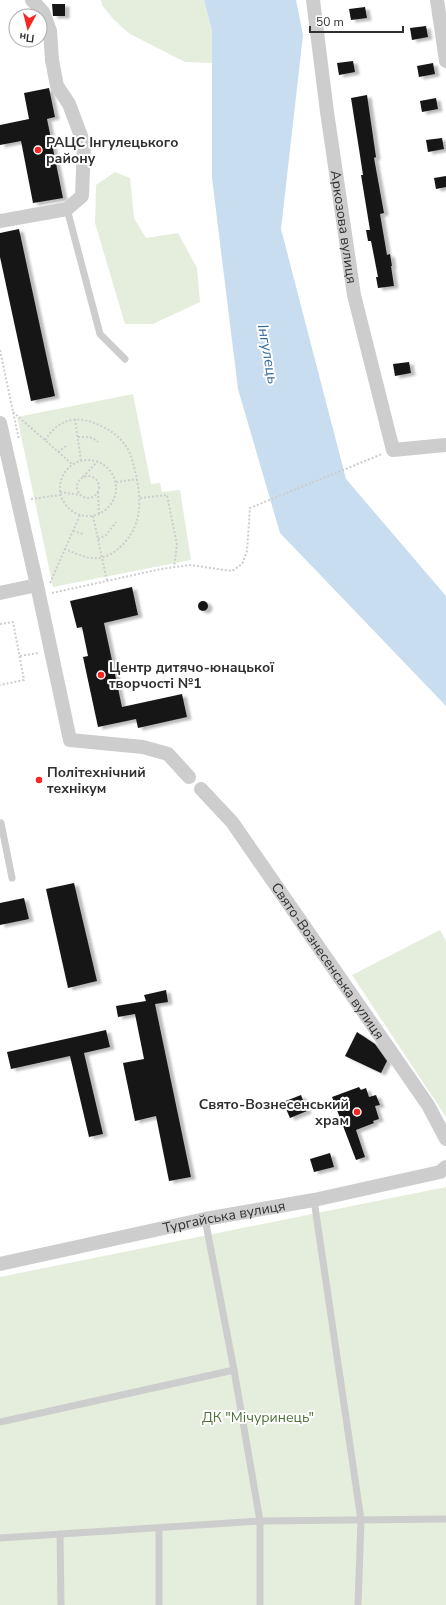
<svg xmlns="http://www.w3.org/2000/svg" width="446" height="1605" font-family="'Nunito Sans',sans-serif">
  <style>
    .green { fill: #e5eedd }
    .water { fill: #c8ddf0 }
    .building { fill: #171717; filter: url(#shadow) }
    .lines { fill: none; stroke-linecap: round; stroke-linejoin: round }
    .path { stroke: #cdcdcd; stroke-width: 2; stroke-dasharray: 2 2; stroke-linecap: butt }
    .lane { stroke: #cdcdcd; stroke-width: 7 }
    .street { stroke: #cdcdcd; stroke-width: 14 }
    .poi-dot { fill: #f62723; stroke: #fff; stroke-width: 1.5 }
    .labels { text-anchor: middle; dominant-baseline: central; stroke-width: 4; stroke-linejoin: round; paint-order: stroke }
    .poi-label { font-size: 14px; font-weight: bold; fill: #303030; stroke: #fff; text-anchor: start }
    .street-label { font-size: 14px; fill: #303030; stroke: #fff }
    .park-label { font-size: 14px; fill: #4e7139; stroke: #fff }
    .water-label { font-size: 15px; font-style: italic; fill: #356b9b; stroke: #fff }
  </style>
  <defs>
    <filter id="shadow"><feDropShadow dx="4.5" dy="2.5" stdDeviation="1" flood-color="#0004"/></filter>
  </defs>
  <rect width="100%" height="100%" fill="#fff"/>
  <g class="green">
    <polygon points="101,0 204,0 212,31 212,63 185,62 130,34 114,20 102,5"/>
    <polygon points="115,172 130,178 134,218 146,238 178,233 197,268 200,302 153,324 125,324 95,223 96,185"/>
    <polygon points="133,394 151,484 160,483 162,492 180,490 191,560 53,587 17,417"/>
    <polygon points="440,930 446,941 446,1117 352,975"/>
    <polygon points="446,1187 446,1605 0,1605 0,1277"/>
  </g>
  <polygon class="water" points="204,0 296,0 303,35 281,229 346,479 446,596 446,706 280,533 238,389 212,178 212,31"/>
  <g class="building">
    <polygon points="52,4 65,4 65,16 53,16"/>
    <polygon points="365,7 367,18 351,20 349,9"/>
    <polygon points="426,26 428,37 412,40 410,28"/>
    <polygon points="353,61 355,72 339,75 337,63"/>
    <polygon points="433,63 435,74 419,77 417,66"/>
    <polygon points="49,88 55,117 47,119 63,198 33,203 21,141 0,145 0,125 29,119 24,93"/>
    <polygon points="367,95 376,157 374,158 384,213 380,214 387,255 390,254 392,266 391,266 394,286 378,288 376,277 378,277 371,241 368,241 366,230 370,230 361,175 363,175 359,149 351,98"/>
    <polygon points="436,98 438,109 422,112 420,101"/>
    <polygon points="442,138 444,149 428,152 426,140"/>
    <polygon points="446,176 446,187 436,189 434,178"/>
    <polygon points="19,229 55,396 31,401 0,257 0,233"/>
    <polygon points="409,362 411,373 395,376 393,364"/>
    <polygon points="132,587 138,615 104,623 122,707 182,694 187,717 138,728 136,719 98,727 83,657 88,656 82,627 77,628 70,601"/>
    <circle cx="203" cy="606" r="5"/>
    <polygon points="74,883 97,981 68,988 46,889"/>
    <polygon points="24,898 29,919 0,925 0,903"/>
    <polygon points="166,990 168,1002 155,1004 191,1177 169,1181 156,1116 135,1121 123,1063 144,1059 135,1014 118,1017 116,1006 146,1001 144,995"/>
    <polygon points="106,1030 110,1047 84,1053 103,1134 89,1137 70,1056 11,1069 7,1052"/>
    <polygon points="357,1032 375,1044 387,1061 381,1073 345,1056"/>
    <polygon points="359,1087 361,1090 366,1088 369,1097 376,1095 380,1105 375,1106 379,1119 373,1121 374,1123 356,1130 365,1157 356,1160 332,1097"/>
    <polygon points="301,1095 307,1111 290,1118 283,1102"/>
    <polygon points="330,1153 334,1167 314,1172 310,1159"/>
  </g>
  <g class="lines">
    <g class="path">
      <polyline points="0,350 19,440"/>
      <polyline points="13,412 72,464"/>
      <polyline points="75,419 81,461"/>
      <path d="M78,437C86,437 91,436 98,442"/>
      <path d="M45,440C56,424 68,416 88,421C102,425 117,433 125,445C131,453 133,462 135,471C141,495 143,522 125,542C119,549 112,555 103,557C90,561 77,554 65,549"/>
      <polyline points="58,452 66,446"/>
      <circle cx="88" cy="488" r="28"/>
      <circle cx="88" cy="487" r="11"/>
      <polyline points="83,477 97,462"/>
      <polyline points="116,482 137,479"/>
      <polyline points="60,492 80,495"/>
      <polyline points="98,492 99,514"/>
      <polyline points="140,498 167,495 177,545 174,567"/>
      <polyline points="31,499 60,495"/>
      <polyline points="93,516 107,581"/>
      <polyline points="73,531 83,534"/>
      <polyline points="98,539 106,535 116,522"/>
      <polyline points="50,583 80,515"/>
      <polyline points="52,593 161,569 190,565 232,571 242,564 247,551 250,508 382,454"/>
      <polyline points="0,624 13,622 24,680 0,685"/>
      <polyline points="20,656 38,653"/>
    </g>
    <g class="lane">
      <polyline points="67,209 100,334 125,359"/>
      <polyline points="0,824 1,823 12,878"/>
      <polyline points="314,1200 361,1520 358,1605"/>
      <polyline points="205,1219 234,1370 260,1521 260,1605"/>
      <polyline points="0,1422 234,1370"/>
      <polyline points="60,1534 61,1605"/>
      <polyline points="0,1538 260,1521 446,1519"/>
      <polyline points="159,1605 159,1528"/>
    </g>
    <g class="street">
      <path id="s1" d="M313,0L327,112L354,295L393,450L446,445"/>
      <polyline points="437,0 446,61"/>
      <polyline points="0,221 67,209 82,196 84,144 69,104 57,86 52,60 50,31 43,12 32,0"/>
      <polyline points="0,423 37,585 70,740 143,747 168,754 189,777"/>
      <polyline points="0,593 37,585"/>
      <path id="s2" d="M201,789L232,822L428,1105L446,1139"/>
      <path id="s3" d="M0,1264L205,1219L314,1200L440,1172L446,1167"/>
    </g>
  </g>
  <g class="poi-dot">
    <circle cx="38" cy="150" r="4"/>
    <circle cx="101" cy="675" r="4"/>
    <circle cx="39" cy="780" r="4"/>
    <circle cx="357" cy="1112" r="4"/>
  </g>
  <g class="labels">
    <g class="poi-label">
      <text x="46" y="142">РАЦС Інгулецького<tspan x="46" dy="16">району</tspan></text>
      <text x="109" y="667">Центр дитячо-юнацької<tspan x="109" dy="16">творчості №1</tspan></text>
      <text x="47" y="772">Політехнічний<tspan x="47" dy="16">технікум</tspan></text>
      <text x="349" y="1104" text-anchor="end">Свято-Вознесенський<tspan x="349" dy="16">храм</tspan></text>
    </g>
    <g class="street-label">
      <text stroke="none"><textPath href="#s1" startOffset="229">Аркозова вулиця</textPath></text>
      <text stroke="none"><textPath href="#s2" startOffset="214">Свято-Вознесенська вулиця</textPath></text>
      <text stroke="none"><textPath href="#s3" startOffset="229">Тургайська вулиця</textPath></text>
    </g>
    <g class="park-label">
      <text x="258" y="1417">ДК "Мічуринець"</text>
    </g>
    <g class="water-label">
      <text transform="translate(268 354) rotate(80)">Інгулець</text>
    </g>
  </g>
  <g transform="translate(28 28) rotate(187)"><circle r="19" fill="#ffffff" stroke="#acacac"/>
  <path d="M0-3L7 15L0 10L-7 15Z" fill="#f62723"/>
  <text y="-6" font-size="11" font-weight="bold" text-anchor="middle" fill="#303030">Пн</text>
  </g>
  <path d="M310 26v6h93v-6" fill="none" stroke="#303030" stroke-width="2"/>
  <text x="316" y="26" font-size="12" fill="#303030" stroke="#ffffff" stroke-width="3" paint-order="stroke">50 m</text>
</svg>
